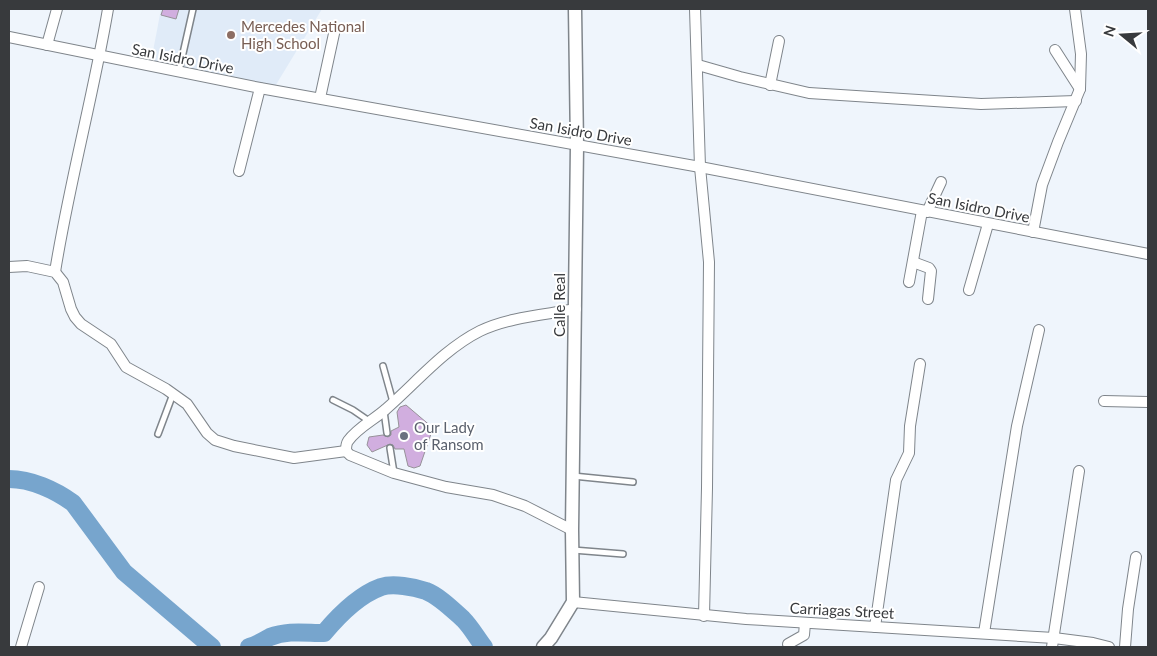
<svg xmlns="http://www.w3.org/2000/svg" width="1157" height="656" font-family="Lato,sans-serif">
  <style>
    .built { fill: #e0ebf8 }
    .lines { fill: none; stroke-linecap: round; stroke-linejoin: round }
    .river { stroke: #77a5cd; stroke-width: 18 }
    .building { fill: #d1aedf; stroke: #979299 }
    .service-casing { stroke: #7f858b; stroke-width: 8 }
    .minor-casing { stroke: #7f858b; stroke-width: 12 }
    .tertiary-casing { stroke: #7f858b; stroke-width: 15 }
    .service { stroke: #fff; stroke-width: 5 }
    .minor { stroke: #fff; stroke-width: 10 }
    .tertiary { stroke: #fff; stroke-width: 12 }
    .education-dot { fill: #8d6e63; stroke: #fff; stroke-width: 2 }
    .worship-dot { fill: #6b7280; stroke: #fff; stroke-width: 2 }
    .labels { text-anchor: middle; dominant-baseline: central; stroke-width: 4; stroke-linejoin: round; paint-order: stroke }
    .education-label { font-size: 15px; fill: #785e54; stroke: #fff; text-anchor: start }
    .street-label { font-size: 15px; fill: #383a3d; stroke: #fff }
    .worship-label { font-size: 15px; fill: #5b616d; stroke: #fff; text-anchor: start }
  </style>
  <rect width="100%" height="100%" fill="#eff5fc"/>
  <polygon class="built" points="161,9 322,9 274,88 151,62"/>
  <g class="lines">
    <g class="river">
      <path d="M9,479C31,479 55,490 73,503L124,572L212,647"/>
      <path d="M249,647C257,645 262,641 270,637C288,630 305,633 324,633C339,615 359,595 381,587C393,583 414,587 426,591C439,596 453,610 463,619C471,627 477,638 484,647"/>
    </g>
  </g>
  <g class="building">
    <polygon points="163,9 179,9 176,19 161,15"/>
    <polygon points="406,405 433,428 420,466 414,468 408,466 404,449 395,449 393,445 390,444 372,452 367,445 369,437 383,435 388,437 391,435 391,431 399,427 397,412 400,407"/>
  </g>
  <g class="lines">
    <g class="service-casing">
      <g id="service">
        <polyline points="179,71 193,9"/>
        <polyline points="383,366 393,402"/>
        <polyline points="333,400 353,410 369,421"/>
        <polyline points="384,411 387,433"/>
        <polyline points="158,434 173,394"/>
        <polyline points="390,448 394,473"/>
        <polyline points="573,476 633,482"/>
        <polyline points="573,550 623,554"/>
      </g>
    </g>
    <g class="minor-casing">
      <g id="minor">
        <polyline points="695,9 700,167 709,262 707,488 704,616"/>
        <polyline points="9,37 260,88 700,167 1148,254"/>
        <polyline points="47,45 57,9"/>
        <polyline points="1055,50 1080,89"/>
        <polyline points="698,65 740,77 809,93 981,104 1076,101"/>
        <polyline points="770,85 779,41"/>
        <polyline points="320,98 335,29"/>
        <polyline points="239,171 260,88"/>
        <polyline points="927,212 941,182"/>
        <polyline points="1033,232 1042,185 1058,142 1080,89 1081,54 1075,9"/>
        <polyline points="913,262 929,268 931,271 928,299"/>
        <polyline points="9,267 27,266 55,272 63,282 71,309 75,317 81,324 111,344 126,367 166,389 187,404 207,433 215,440 234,446 294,458 346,451"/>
        <path d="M55,272C69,184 93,97 108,9"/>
        <polyline points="909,282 922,211"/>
        <polyline points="969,290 988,224"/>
        <polyline points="1104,401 1148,402"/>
        <path d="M572,530L525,506L493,495L446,487L394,473L350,455L346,451C346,448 346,444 348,441C358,427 374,420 386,409C416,383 444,349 480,331C509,317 544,315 576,309"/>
        <polyline points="573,602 746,619 1054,638 1093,643 1109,647"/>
        <polyline points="875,627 896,480 909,453 910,426 920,364"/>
        <polyline points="984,633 1017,426 1039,330"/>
        <polyline points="788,644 804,635 805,623"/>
        <polyline points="21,647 39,587"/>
        <polyline points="1052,647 1079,471"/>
        <polyline points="1125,647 1128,609 1136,557"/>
      </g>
    </g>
    <g class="tertiary-casing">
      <polyline id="tertiary" points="543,647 551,638 573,602 572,530 577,146 575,9"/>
    </g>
    <use href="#service" class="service"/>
    <use href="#minor" class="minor"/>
    <use href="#tertiary" class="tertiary"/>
  </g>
  <circle class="education-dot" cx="231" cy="35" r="5"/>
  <circle class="worship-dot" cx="404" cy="436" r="5"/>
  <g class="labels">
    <g class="education-label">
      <text x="241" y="26">Mercedes National<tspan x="241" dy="17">High School</tspan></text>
    </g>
    <g class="street-label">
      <text transform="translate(183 58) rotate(11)">San Isidro Drive</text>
      <text transform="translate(581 131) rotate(10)">San Isidro Drive</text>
      <text transform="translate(979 207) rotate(11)">San Isidro Drive</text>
      <text transform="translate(559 305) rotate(-90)">Calle Real</text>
      <text transform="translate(842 610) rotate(3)">Carriagas Street</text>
    </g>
    <g class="worship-label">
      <text x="414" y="427">Our Lady<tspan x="414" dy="17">of Ransom</tspan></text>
    </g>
  </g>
  <rect width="1157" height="656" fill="none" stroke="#383a3d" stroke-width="20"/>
  <g transform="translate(1122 35) rotate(288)" stroke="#ffffff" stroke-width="4" paint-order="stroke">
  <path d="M0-4L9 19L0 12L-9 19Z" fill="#383a3d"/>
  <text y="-8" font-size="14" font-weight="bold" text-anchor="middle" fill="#383a3d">N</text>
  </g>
</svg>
